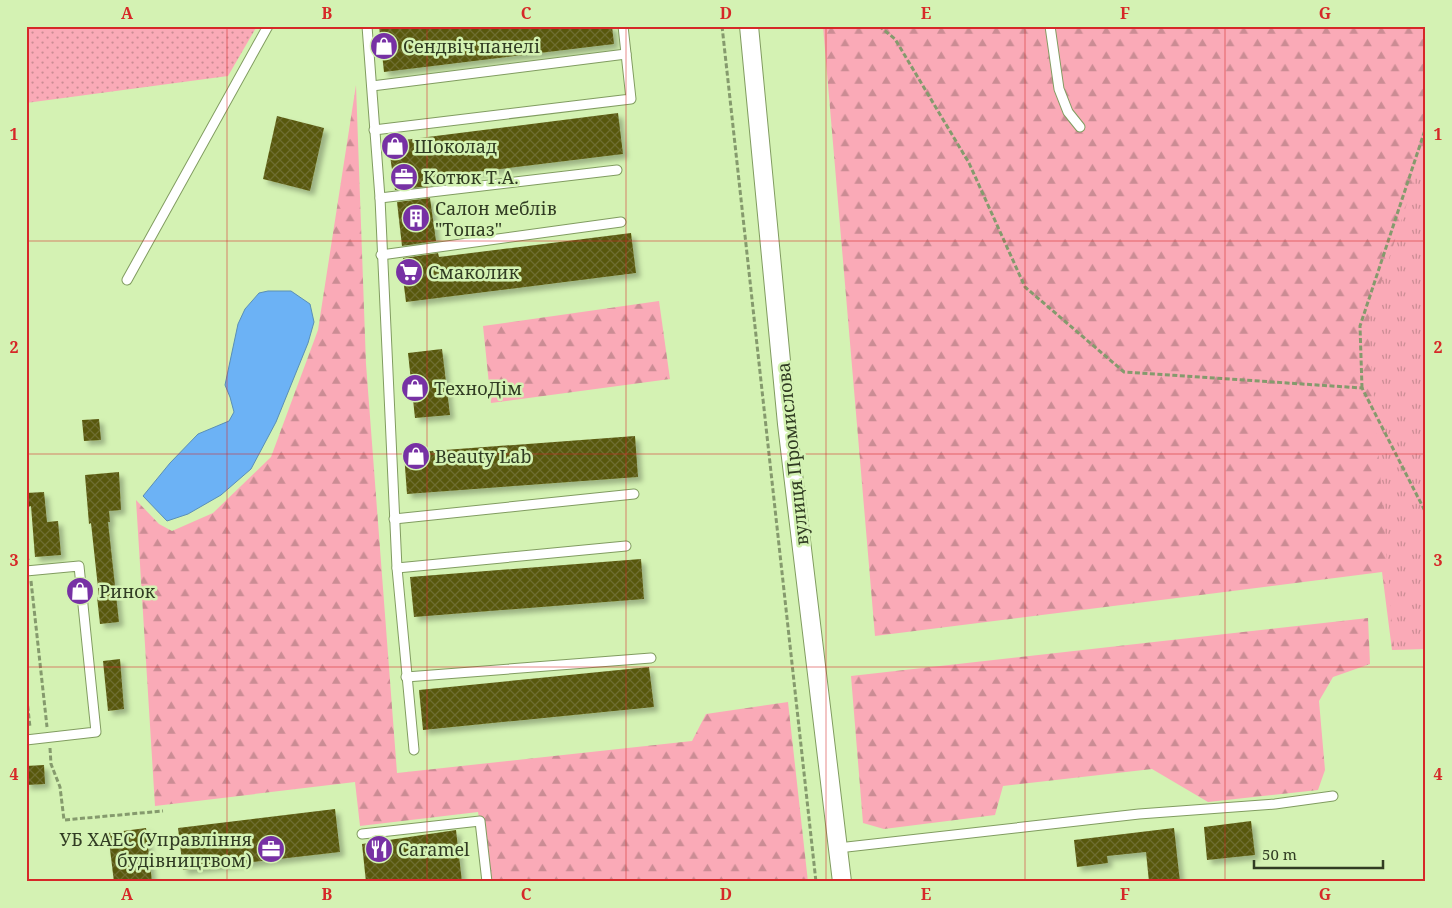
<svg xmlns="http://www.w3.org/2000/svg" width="1452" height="908" font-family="'Noto Serif',serif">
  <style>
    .grass { fill: url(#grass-dots) }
    .forest { fill: url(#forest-firs) }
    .park { fill: url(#park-tufts) }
    .water { fill: #6cb2f5; stroke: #5a8fb6 }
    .building { fill: url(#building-cross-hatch); filter: url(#shadow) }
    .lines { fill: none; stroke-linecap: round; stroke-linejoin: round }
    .lane-casing { stroke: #819c60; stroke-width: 11 }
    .street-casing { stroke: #819c60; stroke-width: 20 }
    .path { stroke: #859a6d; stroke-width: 3; stroke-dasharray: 5 2.5; stroke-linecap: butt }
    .lane { stroke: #fff; stroke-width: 9 }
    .street { stroke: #fff; stroke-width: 18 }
    .grid { fill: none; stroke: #d62828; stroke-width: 1; stroke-opacity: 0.55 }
    .labels { text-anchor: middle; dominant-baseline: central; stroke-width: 5; stroke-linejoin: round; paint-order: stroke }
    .poi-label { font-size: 18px; fill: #313c23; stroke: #d4f2b3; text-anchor: start }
    .street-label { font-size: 18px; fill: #313c23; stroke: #d4f2b3 }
    .neatline { fill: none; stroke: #d62828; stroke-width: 2 }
    .grid-label { font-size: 16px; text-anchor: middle; font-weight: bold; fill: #d62828 }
  </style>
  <defs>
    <pattern id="grass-dots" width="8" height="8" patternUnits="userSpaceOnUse" patternTransform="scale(1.25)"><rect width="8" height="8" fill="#faaab7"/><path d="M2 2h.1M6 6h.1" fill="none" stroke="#cb8c94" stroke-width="1.8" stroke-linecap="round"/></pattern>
    <pattern id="forest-firs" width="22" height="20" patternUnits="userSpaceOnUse" patternTransform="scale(1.25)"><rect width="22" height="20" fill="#faaab7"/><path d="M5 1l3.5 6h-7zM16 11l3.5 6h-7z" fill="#cb8c94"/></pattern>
    <pattern id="park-tufts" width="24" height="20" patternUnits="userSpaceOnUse" patternTransform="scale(1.25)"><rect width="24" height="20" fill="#faaab7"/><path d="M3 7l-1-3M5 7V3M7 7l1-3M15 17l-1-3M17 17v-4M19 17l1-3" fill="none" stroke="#cb8c94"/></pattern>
    <pattern id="building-cross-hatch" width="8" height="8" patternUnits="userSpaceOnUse" patternTransform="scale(1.25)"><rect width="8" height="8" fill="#59580e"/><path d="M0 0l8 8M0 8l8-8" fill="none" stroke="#6e6e31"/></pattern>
    <filter id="shadow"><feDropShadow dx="4.5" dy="4.5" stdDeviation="2.5" flood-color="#0004"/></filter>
  </defs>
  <rect width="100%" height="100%" fill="#d4f2b3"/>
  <polygon class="grass" points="26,26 257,26 228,76 26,103"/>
  <g class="forest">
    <polygon points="823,26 1426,26 1426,649 1392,650 1382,572 875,636"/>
    <polygon points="356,85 366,364 397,773 692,741 706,714 788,702 808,882 491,882 478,812 360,826 355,782 155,806 136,500 159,524 172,531 213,513 271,457 318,330"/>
    <polygon points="659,301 670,379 491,403 483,326"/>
    <polygon points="1368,618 1370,664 1333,677 1319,701 1325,770 1318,790 1208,802 1152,769 1003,786 995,815 884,829 863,823 851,676"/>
  </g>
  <polygon class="park" points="1426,145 1426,647 1394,647 1368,323"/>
  <polygon class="water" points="268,291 291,291 310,304 314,322 308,343 276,422 251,469 221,495 188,514 167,521 143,496 170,463 198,434 229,421 234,412 230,397 225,385 238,324 245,309 259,293"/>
  <g class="building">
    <polygon points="379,26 612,26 614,44 384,72"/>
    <polygon points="618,113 623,154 427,178 429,186 395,190 388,142"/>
    <polygon points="277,116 324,128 310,191 263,179"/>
    <polygon points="430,198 436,241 402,246 397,202"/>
    <polygon points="631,233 636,273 406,302 401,262 403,261 403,258 438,253 439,257"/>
    <polygon points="442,349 450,415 415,418 408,353"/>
    <polygon points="99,419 101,440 84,441 82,420"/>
    <polygon points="635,436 638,477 407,494 404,453"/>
    <polygon points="119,472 121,510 109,511 110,522 108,522 119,622 100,624 97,597 99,597 91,523 89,524 85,475"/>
    <polygon points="44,492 47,522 58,521 61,555 35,557 31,506 28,507 26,493"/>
    <polygon points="641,559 644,599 414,617 410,577"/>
    <polygon points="120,659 124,709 108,711 103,661"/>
    <polygon points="649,667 654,707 423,730 419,690"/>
    <polygon points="44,765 45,784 26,785 26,766"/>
    <polygon points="335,809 340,852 183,870 178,828"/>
    <polygon points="1251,821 1255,855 1207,860 1204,827"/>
    <polygon points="146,828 152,882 114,882 108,833"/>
    <polygon points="1174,828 1180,882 1149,882 1146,852 1107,856 1108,863 1077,867 1074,840"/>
    <polygon points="456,830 462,882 366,882 362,844"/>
  </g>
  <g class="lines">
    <g class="lane-casing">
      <g id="lane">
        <polyline points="367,26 380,198 617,170"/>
        <polyline points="1050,26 1059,89 1068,112 1080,127"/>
        <polyline points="372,86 626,54"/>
        <polyline points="374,130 631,99 623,26"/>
        <polyline points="380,198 397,568 414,750"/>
        <polyline points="381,255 621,222"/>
        <polyline points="127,280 268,26"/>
        <polyline points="394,519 634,494"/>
        <polyline points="397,568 626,546"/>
        <polyline points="26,571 79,566 96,732 26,740"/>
        <polyline points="406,677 651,658"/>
        <polyline points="362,834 480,821 487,882"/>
        <polyline points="838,848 1139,814 1275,804 1333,796"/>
      </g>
    </g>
    <g class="street-casing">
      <polyline id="street" points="749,26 787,424 842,882"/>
    </g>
    <g class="path">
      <polyline points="722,26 816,882"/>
      <polyline points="879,26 895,39 969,163 1025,287 1124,372 1362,388 1426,513"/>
      <polyline points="1362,388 1360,326 1426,127"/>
      <polyline points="26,544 28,560"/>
      <polyline points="31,581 47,727"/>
      <polyline points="26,691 30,727"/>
      <polyline points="50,748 51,764 60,787 64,820 163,811"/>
    </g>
    <use href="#lane" class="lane"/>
    <use href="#street" class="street"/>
  </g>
  <path class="grid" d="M227,26V882M427,26V882M626,26V882M826,26V882M1025,26V882M1225,26V882M26,241H1426M26,454H1426M26,667H1426"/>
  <defs>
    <g id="shop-disc" transform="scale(1.4375)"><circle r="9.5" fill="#7731a4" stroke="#d4f2b3"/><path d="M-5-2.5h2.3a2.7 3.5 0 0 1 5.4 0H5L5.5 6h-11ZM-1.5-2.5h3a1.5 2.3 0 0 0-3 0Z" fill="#fff"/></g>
    <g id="office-disc" transform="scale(1.4375)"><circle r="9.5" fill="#7731a4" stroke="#d4f2b3"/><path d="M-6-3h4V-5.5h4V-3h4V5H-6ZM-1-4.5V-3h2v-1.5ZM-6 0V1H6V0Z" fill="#fff"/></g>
    <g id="building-disc" transform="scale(1.4375)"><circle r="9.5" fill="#7731a4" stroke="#d4f2b3"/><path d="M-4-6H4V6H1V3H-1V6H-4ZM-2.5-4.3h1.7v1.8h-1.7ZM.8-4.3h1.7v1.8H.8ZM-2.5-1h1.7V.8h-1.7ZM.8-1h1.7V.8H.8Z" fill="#fff"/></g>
    <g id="supermarket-disc" transform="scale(1.4375)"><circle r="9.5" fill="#7731a4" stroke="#d4f2b3"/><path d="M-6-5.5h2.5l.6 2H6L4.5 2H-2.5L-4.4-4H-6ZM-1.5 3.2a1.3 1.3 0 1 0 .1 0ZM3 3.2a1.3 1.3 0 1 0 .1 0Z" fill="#fff"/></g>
    <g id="restaurant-disc" transform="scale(1.4375)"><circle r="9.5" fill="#7731a4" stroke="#d4f2b3"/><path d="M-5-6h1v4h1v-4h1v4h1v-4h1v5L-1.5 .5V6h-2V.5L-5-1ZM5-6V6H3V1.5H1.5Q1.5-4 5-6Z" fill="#fff"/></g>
  </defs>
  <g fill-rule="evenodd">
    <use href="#shop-disc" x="384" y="46"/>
    <use href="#shop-disc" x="395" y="146"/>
    <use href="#office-disc" x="404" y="177"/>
    <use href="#building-disc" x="416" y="218"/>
    <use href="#supermarket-disc" x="409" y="272"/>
    <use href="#shop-disc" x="415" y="388"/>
    <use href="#shop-disc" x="416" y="456"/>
    <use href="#shop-disc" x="80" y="591"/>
    <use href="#office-disc" x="271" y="849"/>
    <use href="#restaurant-disc" x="379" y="849"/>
  </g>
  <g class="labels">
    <g class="poi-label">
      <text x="403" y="46">Сендвіч панелі</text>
      <text x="414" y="146">Шоколад</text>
      <text x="423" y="177">Котюк Т.А.</text>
      <text x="435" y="208">Салон меблів<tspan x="435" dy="21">"Топаз"</tspan></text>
      <text x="428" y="272">Смаколик</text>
      <text x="434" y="388">ТехноДім</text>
      <text x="435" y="456">Beauty Lab</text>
      <text x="99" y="591">Ринок</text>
      <text x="252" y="839" text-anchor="end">УБ ХАЕС (Управління<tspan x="252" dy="21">будівництвом)</tspan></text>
      <text x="398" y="849">Caramel</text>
    </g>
    <g class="street-label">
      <text transform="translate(792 454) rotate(-96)">вулиця Промислова</text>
    </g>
  </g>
  <rect width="1452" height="908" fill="none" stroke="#d4f2b3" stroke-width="55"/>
  <path d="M1254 860v8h129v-8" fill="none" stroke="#313c23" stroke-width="2.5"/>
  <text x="1262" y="860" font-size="15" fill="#313c23" stroke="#d4f2b3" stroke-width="4" paint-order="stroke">50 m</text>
  <rect x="28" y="28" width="1396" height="852" class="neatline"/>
  <g class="grid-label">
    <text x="127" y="19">A</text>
    <text x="327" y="19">B</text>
    <text x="526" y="19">C</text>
    <text x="726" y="19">D</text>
    <text x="926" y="19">E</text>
    <text x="1125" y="19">F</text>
    <text x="1325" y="19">G</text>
    <text x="14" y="140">1</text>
    <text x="1438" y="140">1</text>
    <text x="14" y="353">2</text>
    <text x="1438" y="353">2</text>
    <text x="14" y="566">3</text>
    <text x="1438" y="566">3</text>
    <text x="14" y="780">4</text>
    <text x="1438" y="780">4</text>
    <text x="127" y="900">A</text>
    <text x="327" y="900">B</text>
    <text x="526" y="900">C</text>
    <text x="726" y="900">D</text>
    <text x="926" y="900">E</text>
    <text x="1125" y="900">F</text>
    <text x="1325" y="900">G</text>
  </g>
</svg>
